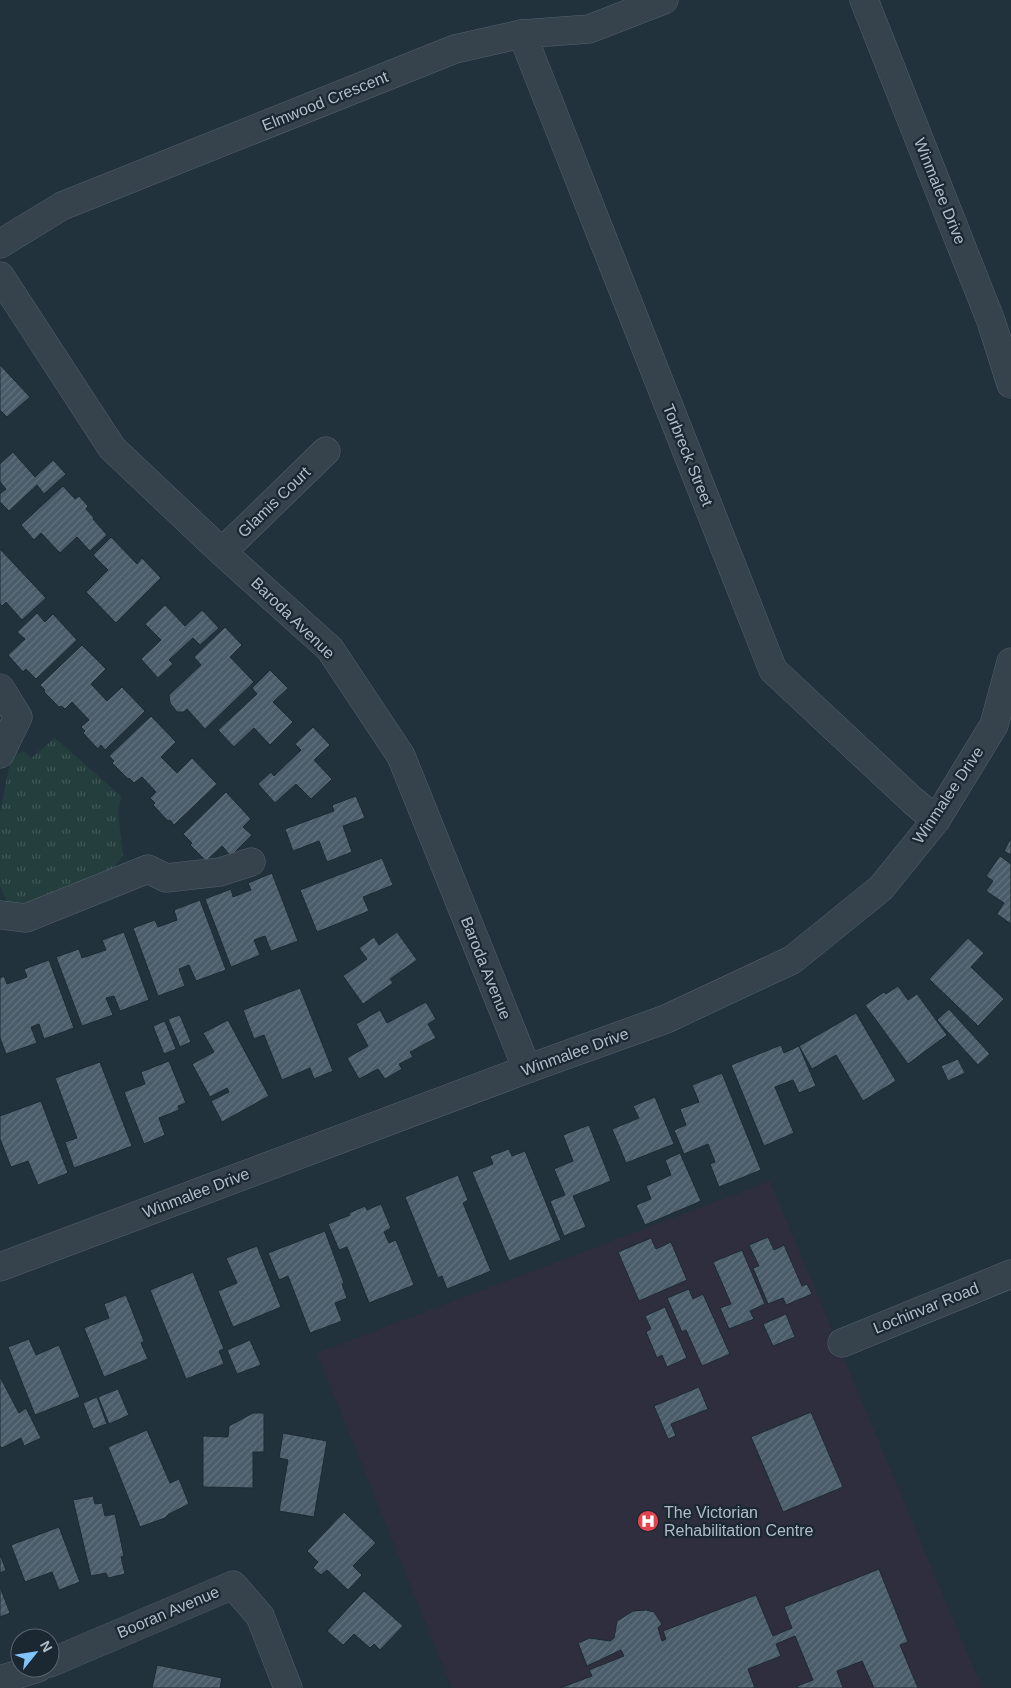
<svg xmlns="http://www.w3.org/2000/svg" width="1011" height="1688" font-family="Helvetica,sans-serif">
  <style>
    .medical { fill: #2e2e3e }
    .park { fill: url(#park-tufts) }
    .building { fill: url(#building-hatch); stroke: #1d2a34 }
    .lines { fill: none; stroke-linecap: round; stroke-linejoin: round }
    .minor-casing { stroke: #54616b; stroke-width: 29 }
    .minor { stroke: #36434d; stroke-width: 28 }
    .labels { text-anchor: middle; dominant-baseline: central; stroke-width: 4.5; stroke-linejoin: round; paint-order: stroke }
    .street-label { font-size: 16px; fill: #b1bec9; stroke: #1b2832 }
    .poi-label { font-size: 16px; fill: #b1bec9; stroke: #1b2832; text-anchor: start }
  </style>
  <defs>
    <pattern id="park-tufts" width="24" height="20" patternUnits="userSpaceOnUse" patternTransform="scale(1.25)"><rect width="24" height="20" fill="#243e3d"/><path d="M3 7l-1-3M5 7V3M7 7l1-3M15 17l-1-3M17 17v-4M19 17l1-3" fill="none" stroke="#415858"/></pattern>
    <pattern id="building-hatch" width="6" height="6" patternUnits="userSpaceOnUse" patternTransform="scale(1.25)"><rect width="6" height="6" fill="#4a5c69"/><path d="M-1 1l2-2M0 6l6-6M5 7l2-2" fill="none" stroke="#62727d"/></pattern>
  </defs>
  <rect width="100%" height="100%" fill="#22323d"/>
  <polygon class="medical" points="770,1181 982,1688 452,1688 317,1353"/>
  <polygon class="park" points="55,738 121,796 118,813 123,855 112,870 25,905 7,903 0,886 0,813 11,757 24,751 31,758"/>
  <g class="building">
    <polygon points="0,365 30,397 7,417 0,410"/>
    <polygon points="13,452 35,477 53,460 66,474 44,494 37,485 9,511 0,502 0,494 6,489 0,482 0,464"/>
    <polygon points="63,486 75,499 79,496 88,506 86,509 94,518 93,519 107,535 90,551 77,537 60,553 41,533 34,540 21,525"/>
    <polygon points="111,537 137,564 142,558 161,578 116,623 86,592 108,570 93,555"/>
    <polygon points="0,549 46,598 22,620 6,602 2,606 0,604"/>
    <polygon points="165,605 185,626 202,610 219,628 200,645 193,638 169,660 173,664 158,678 141,659 161,640 145,624"/>
    <polygon points="37,613 45,622 53,614 77,640 36,679 26,669 23,672 8,655 25,639 17,632"/>
    <polygon points="225,627 242,645 230,657 254,682 205,729 187,709 184,712 177,712 170,703 169,695 201,665 194,657"/>
    <polygon points="82,645 106,669 91,684 107,701 122,687 145,711 105,750 101,745 98,749 83,733 85,731 81,727 89,720 72,702 65,709 61,706 59,707 44,692 45,690 40,685"/>
    <polygon points="270,670 288,688 273,702 293,722 270,745 254,728 234,747 218,730 257,694 252,688"/>
    <polygon points="151,716 176,742 161,757 177,773 192,758 217,784 174,825 170,820 168,821 153,805 155,803 150,798 156,792 142,777 134,783 129,778 128,779 112,763 114,761 109,756"/>
    <polygon points="313,727 330,745 314,760 332,779 311,799 296,784 275,803 258,784 271,772 274,776 301,750 295,744"/>
    <polygon points="226,792 251,819 243,827 252,835 231,856 222,846 206,861 190,845 192,843 183,834"/>
    <polygon points="356,796 365,818 343,826 352,852 327,862 319,841 293,851 285,829 334,811 332,805"/>
    <polygon points="1011,838 1011,855 1004,851"/>
    <polygon points="1000,856 1011,864 1011,924 997,914 1004,903 986,891 993,881 986,876"/>
    <polygon points="382,858 393,885 363,897 369,911 317,932 300,890"/>
    <polygon points="272,873 298,941 271,951 265,936 254,940 260,955 231,967 205,899 231,889 233,897 251,890 248,883"/>
    <polygon points="200,900 226,970 196,981 189,965 179,969 185,986 158,996 133,928 155,920 158,927 177,920 174,910"/>
    <polygon points="124,932 149,1000 120,1011 114,996 106,998 113,1015 82,1026 56,957 79,949 82,958 106,950 102,940"/>
    <polygon points="397,932 417,960 390,979 393,983 363,1004 343,976 367,959 359,948 374,937 379,945"/>
    <polygon points="968,938 984,953 971,967 1004,999 978,1026 929,979"/>
    <polygon points="49,960 74,1028 44,1039 39,1024 31,1027 37,1043 6,1054 0,1038 0,978 4,976 7,984 27,977 24,969"/>
    <polygon points="898,986 908,1000 917,994 947,1035 908,1064 865,1005 884,992 886,994"/>
    <polygon points="300,988 333,1071 314,1079 310,1068 282,1080 264,1035 254,1039 243,1010"/>
    <polygon points="426,1002 436,1019 428,1024 436,1038 410,1052 413,1057 399,1064 402,1069 385,1079 378,1069 359,1079 347,1058 368,1046 356,1024 380,1010 387,1023"/>
    <polygon points="949,1009 990,1054 978,1065 937,1020"/>
    <polygon points="856,1013 896,1081 863,1101 836,1055 812,1069 799,1046"/>
    <polygon points="180,1015 191,1042 180,1047 168,1019"/>
    <polygon points="228,1020 269,1096 222,1122 211,1101 229,1092 227,1088 210,1097 192,1064 214,1052 203,1033"/>
    <polygon points="165,1021 176,1049 164,1054 153,1026"/>
    <polygon points="781,1045 784,1053 799,1046 816,1086 799,1093 793,1080 775,1087 794,1133 764,1146 731,1065"/>
    <polygon points="958,1059 965,1073 948,1081 941,1066"/>
    <polygon points="169,1061 186,1103 178,1106 179,1110 159,1118 165,1135 144,1144 124,1092 145,1084 141,1072"/>
    <polygon points="100,1062 132,1146 74,1168 65,1142 77,1138 55,1078"/>
    <polygon points="722,1073 761,1170 719,1187 710,1164 715,1162 708,1144 684,1154 674,1130 686,1125 680,1109 699,1102 692,1085"/>
    <polygon points="655,1097 674,1144 626,1163 612,1129 639,1118 633,1106"/>
    <polygon points="41,1101 68,1173 38,1185 28,1161 11,1167 0,1139 0,1116"/>
    <polygon points="589,1125 611,1181 573,1196 586,1227 564,1236 550,1201 565,1195 554,1169 573,1161 563,1135"/>
    <polygon points="509,1149 512,1156 525,1151 561,1240 509,1261 472,1172 493,1164 490,1156"/>
    <polygon points="680,1153 701,1201 645,1225 636,1205 651,1199 646,1186 671,1175 665,1160"/>
    <polygon points="458,1175 468,1200 463,1203 491,1271 447,1289 442,1276 438,1278 405,1197"/>
    <polygon points="381,1204 391,1228 384,1232 389,1243 396,1240 414,1285 369,1303 347,1247 339,1250 328,1224 350,1215 349,1213 365,1206 367,1210"/>
    <polygon points="325,1231 344,1283 342,1284 347,1298 335,1303 342,1321 310,1333 288,1276 279,1280 268,1253"/>
    <polygon points="768,1237 774,1250 784,1245 802,1286 807,1284 812,1294 786,1305 783,1298 768,1304 753,1268 759,1266 749,1245"/>
    <polygon points="651,1238 656,1249 671,1242 687,1280 639,1301 618,1252"/>
    <polygon points="257,1246 281,1307 233,1327 218,1291 237,1283 226,1258"/>
    <polygon points="742,1250 765,1304 750,1311 754,1319 729,1329 720,1308 731,1304 713,1262"/>
    <polygon points="193,1272 224,1349 219,1351 224,1364 186,1379 150,1290"/>
    <polygon points="689,1289 693,1299 703,1294 730,1354 702,1366 686,1330 682,1332 667,1298"/>
    <polygon points="126,1295 144,1341 141,1343 148,1359 104,1377 84,1328 109,1318 104,1304"/>
    <polygon points="665,1307 687,1358 667,1367 662,1355 657,1358 646,1332 651,1329 645,1316"/>
    <polygon points="786,1314 795,1337 773,1346 763,1324"/>
    <polygon points="29,1339 36,1355 59,1345 80,1397 35,1415 8,1347"/>
    <polygon points="250,1340 261,1365 237,1374 227,1350"/>
    <polygon points="0,1377 19,1413 26,1408 41,1438 24,1446 21,1438 2,1448 0,1446"/>
    <polygon points="699,1387 708,1409 671,1424 676,1436 668,1439 654,1406"/>
    <polygon points="118,1389 129,1415 109,1424 98,1397"/>
    <polygon points="97,1397 107,1424 93,1429 83,1403"/>
    <polygon points="811,1412 843,1487 783,1512 751,1437"/>
    <polygon points="253,1413 264,1413 264,1452 253,1452 253,1488 203,1487 203,1436 228,1437 229,1426"/>
    <polygon points="147,1430 170,1483 179,1479 189,1504 169,1514 165,1518 140,1527 108,1447"/>
    <polygon points="283,1433 327,1441 314,1517 279,1511 288,1460 279,1458"/>
    <polygon points="93,1496 95,1504 102,1503 105,1516 115,1514 124,1556 121,1557 125,1574 108,1578 106,1573 91,1576 73,1500"/>
    <polygon points="344,1512 376,1543 353,1566 362,1575 348,1590 327,1570 321,1575 313,1568 318,1562 307,1551"/>
    <polygon points="59,1527 80,1582 59,1590 52,1572 25,1582 11,1545"/>
    <polygon points="0,1554 6,1570 0,1573"/>
    <polygon points="879,1569 908,1642 900,1645 918,1688 874,1688 862,1661 837,1671 843,1688 798,1688 797,1686 813,1680 795,1636 776,1644 781,1656 748,1669 755,1688 560,1688 592,1676 589,1670 624,1656 621,1650 587,1666 578,1643 590,1638 610,1641 614,1638 617,1621 633,1611 646,1610 654,1612 662,1624 658,1628 662,1641 666,1639 663,1631 756,1595 773,1636 792,1628 784,1607"/>
    <polygon points="0,1587 10,1613 0,1617"/>
    <polygon points="364,1591 403,1626 380,1650 374,1644 370,1648 354,1634 343,1645 327,1631"/>
    <polygon points="157,1665 222,1678 220,1688 152,1688"/>
  </g>
  <g class="lines">
    <g class="minor-casing">
      <g id="minor">
        <polyline points="864,0 991,321 1011,384"/>
        <polyline points="522,34 773,670 912,800 936,820"/>
        <polyline points="0,244 62,206 455,49 522,34 589,29 664,0"/>
        <polyline points="0,276 112,448 222,552 330,649 401,756 527,1069"/>
        <polyline points="222,552 326,451"/>
        <polyline points="0,688 18,717 0,754"/>
        <polyline points="0,915 26,918 148,869 166,878 220,872 251,862"/>
        <polyline points="0,1267 527,1069 666,1019 792,960 881,888 936,820 994,725 1011,662"/>
        <polyline points="842,1343 1011,1274"/>
        <polyline points="50,1663 233,1585 260,1616 288,1688"/>
        <polyline points="0,1680 38,1668"/>
      </g>
    </g>
    <use href="#minor" class="minor"/>
  </g>
  <defs>
    <g id="hospital-disc" transform="scale(1.125)"><circle r="9.5" fill="#e0444e" stroke="#1b2832"/><path d="M-5-5h3v3.5h4V-5h3V5h-3V1.5h-4V5h-3Z" fill="#fff"/></g>
  </defs>
  <g fill-rule="evenodd">
    <use href="#hospital-disc" x="648" y="1521"/>
  </g>
  <g class="labels">
    <g class="street-label">
      <text transform="translate(325 101) rotate(-22)">Elmwood Crescent</text>
      <text transform="translate(940 191) rotate(68)">Winmalee Drive</text>
      <text transform="translate(688 455) rotate(68)">Torbreck Street</text>
      <text transform="translate(274 502) rotate(-44)">Glamis Court</text>
      <text transform="translate(293 618) rotate(44)">Baroda Avenue</text>
      <text transform="translate(948 795) rotate(-56)">Winmalee Drive</text>
      <text transform="translate(486 968) rotate(68)">Baroda Avenue</text>
      <text transform="translate(575 1052) rotate(-20)">Winmalee Drive</text>
      <text transform="translate(196 1193) rotate(-21)">Winmalee Drive</text>
      <text transform="translate(926 1308) rotate(-22)">Lochinvar Road</text>
      <text transform="translate(168 1612) rotate(-23)">Booran Avenue</text>
    </g>
    <g class="poi-label">
      <text x="664" y="1512">The Victorian<tspan x="664" dy="18">Rehabilitation Centre</tspan></text>
    </g>
  </g>
  <g transform="translate(35 1653) rotate(60)"><circle r="24" fill="#1b2832" stroke="#57646e"/>
  <path d="M0-4L9 19L0 12L-9 19Z" fill="#81c5fe"/>
  <text y="-8" font-size="14" font-weight="bold" text-anchor="middle" fill="#b1bec9">N</text>
  </g>
</svg>
